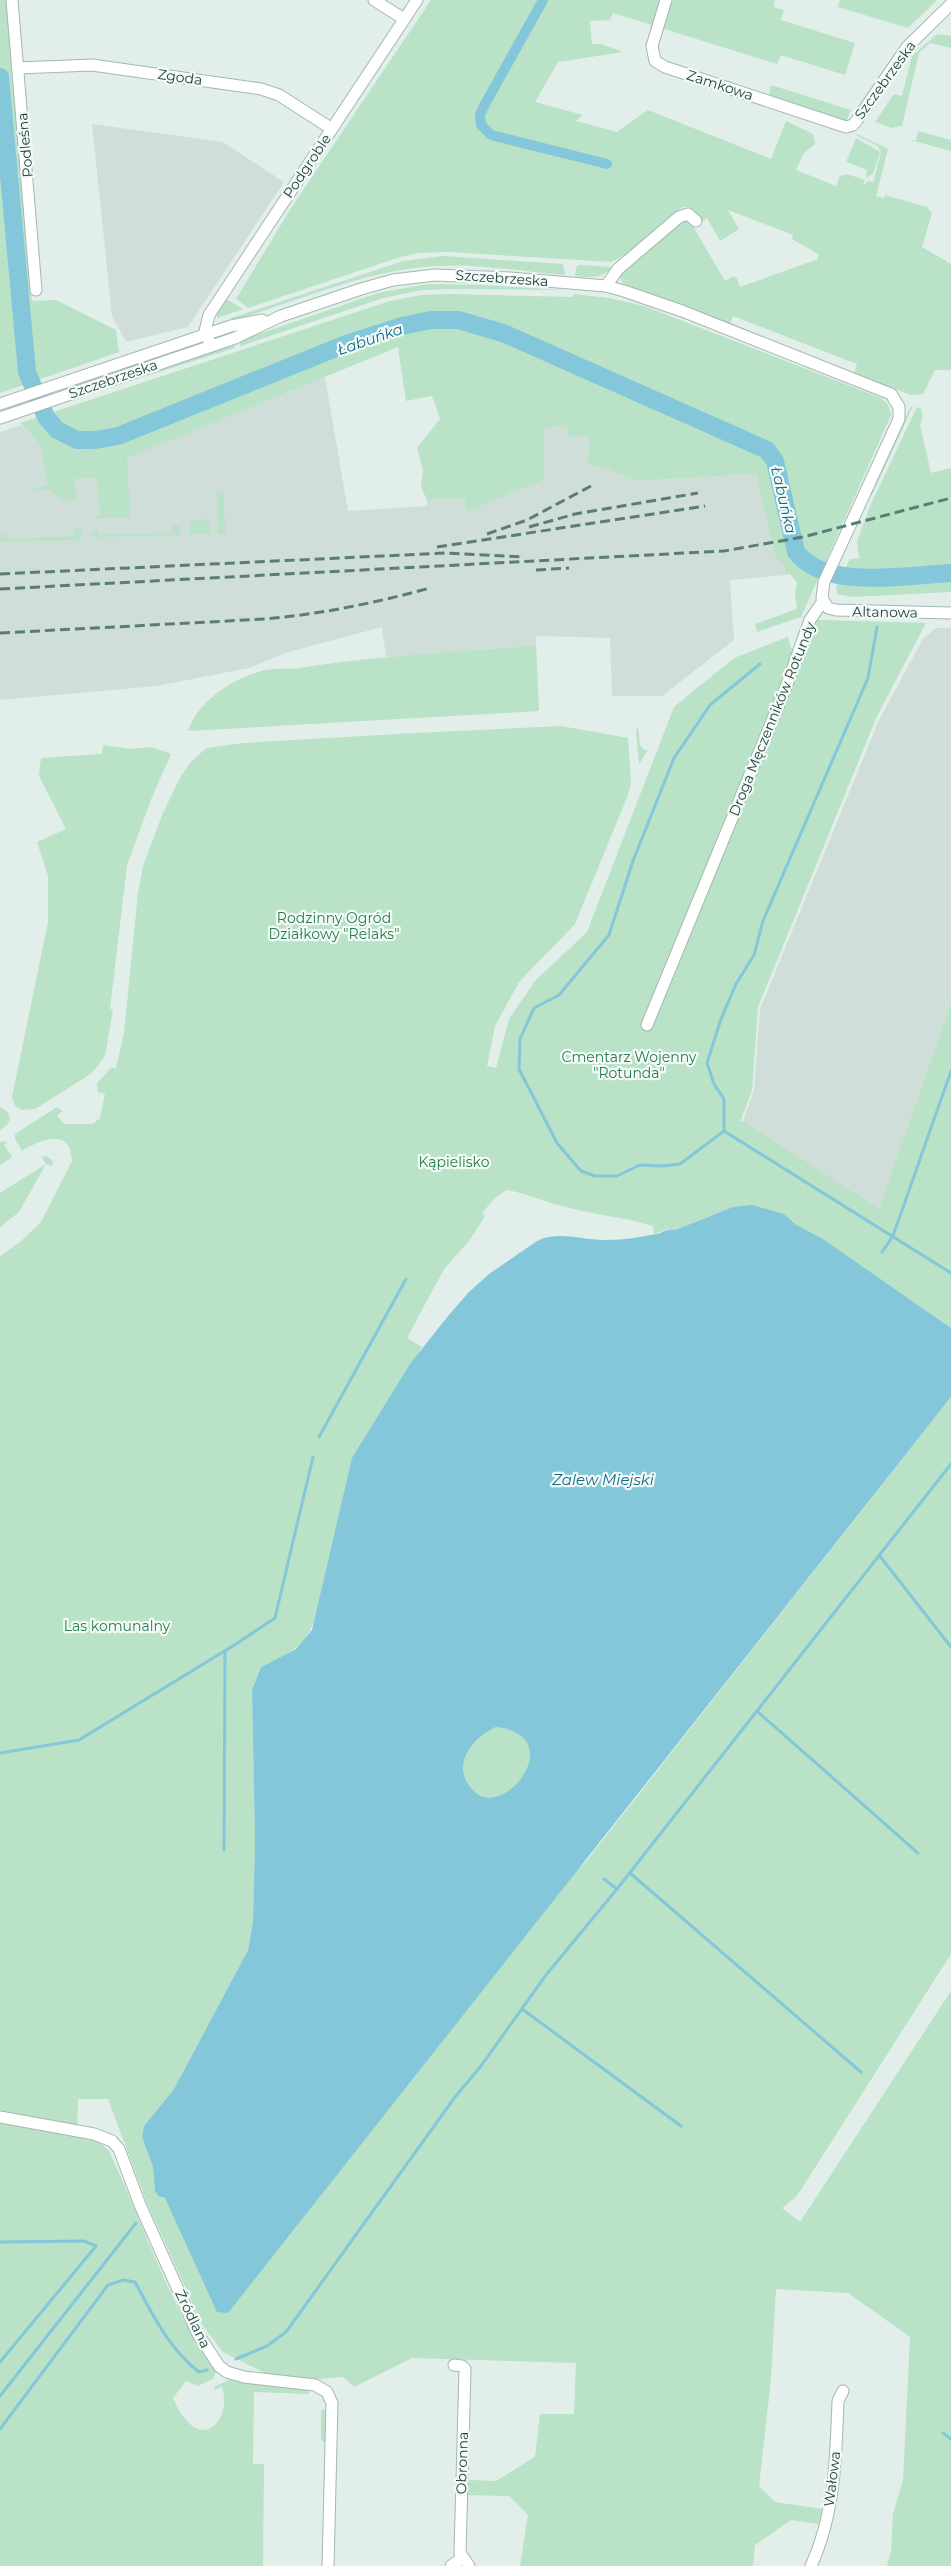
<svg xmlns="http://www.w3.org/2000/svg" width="951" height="2566" font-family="Montserrat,sans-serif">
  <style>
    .built { fill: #d0ded9 }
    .green { fill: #b9e2c6; fill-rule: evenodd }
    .water { fill: #84c7da; fill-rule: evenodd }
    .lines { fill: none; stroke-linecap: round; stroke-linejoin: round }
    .stream { stroke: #84c7da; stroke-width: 3 }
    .canal { stroke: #84c7da; stroke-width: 10 }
    .river { stroke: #84c7da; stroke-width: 18 }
    .minor-casing { stroke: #a4b7b2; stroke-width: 13 }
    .minor { stroke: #fff; stroke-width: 11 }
    .rail { stroke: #5a7d76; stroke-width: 3; stroke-dasharray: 10 5; stroke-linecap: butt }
    .labels { text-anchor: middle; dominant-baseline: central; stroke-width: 4.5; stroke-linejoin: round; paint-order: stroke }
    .street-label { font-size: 14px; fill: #20423b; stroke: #f4faf7 }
    .park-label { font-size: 14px; fill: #257e4d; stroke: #f4faf7 }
    .water-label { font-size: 15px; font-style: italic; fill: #126b86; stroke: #f4faf7 }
  </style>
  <rect width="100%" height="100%" fill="#e2eeea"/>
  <g class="built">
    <polygon points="92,124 223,142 284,182 188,327 126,342 112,316"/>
    <polygon points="325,377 348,511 427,506 427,500 465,498 466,512 544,480 544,428 568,427 591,436 588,464 605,468 637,481 756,474 774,554 786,570 786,575 730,580 734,640 662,696 612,696 610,638 536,636 536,645 386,657 382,627 285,653 249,668 157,686 0,700 0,432 21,425 40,445 43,458 126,458"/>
    <polygon points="936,628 951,628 951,1003 879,1210 743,1121 754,1090 760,1009 879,720 923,639"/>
  </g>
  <g class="green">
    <polygon points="0,0 6,0 32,301 56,300 116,330 119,352 0,393"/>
    <path d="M431,0H775L773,7L784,10L781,20L855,43L845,75L781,55L777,64L613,13L610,20L590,21L592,44H601L623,52L558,62L535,102L583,115L576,121L617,132L648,110L771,159L786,121L813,134L815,144L803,154L796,170L836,186L840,176L847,174L865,180L863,185L864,186L867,181L873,182L881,152L878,146L856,135L857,134L888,149L876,196L884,198L885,195L927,207L932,213L922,247L951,264V370H935L923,394L911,395L854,373L857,364L733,316L730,324L624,284L620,278L621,272L682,219L700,218L688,207H682L626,254L611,262L448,252L418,253L397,258L248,308L236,299L291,208ZM728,210L793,235L792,239L818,254V259L740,287L737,278L733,276L725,281L694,228L707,218L720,241L739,229Z"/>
    <polygon points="840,0 937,0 908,28 838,7"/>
    <polygon points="937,34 951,36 951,48 930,43 919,53 902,126 892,128 875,122 894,94 902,96 912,56"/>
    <polygon points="771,85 851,110 846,122 772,97 769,93"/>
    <polygon points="918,131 951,140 951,151 910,140 916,140"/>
    <polygon points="856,138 880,152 873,174 866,178 867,170 846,162"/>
    <path d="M443,256L563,264L565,275C521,272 479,263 435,266C365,270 298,301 232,321L231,318L403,261Z"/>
    <path d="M579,265L614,267C601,278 592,278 575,276L576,267Z"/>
    <polygon points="427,284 482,285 564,290 449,289 423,290 383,298 241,346 239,341 378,293"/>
    <polygon points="453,294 573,297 574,294 609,298 644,306 881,398 888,404 891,415 801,617 757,632 755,624 797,609 795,593 797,582 790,574 786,575 786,570 774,554 756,474 637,481 605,468 588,464 590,436 568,436 567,427 544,428 544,480 466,512 465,498 427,500 421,487 423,470 417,448 440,419 432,396 406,401 398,347 127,458 130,515 127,518 93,518 100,516 99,500 95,499 98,496 97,477 74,479 77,501 58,500 57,494 52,494 52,489 32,491 48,484 40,445 20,423 390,301 421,295"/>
    <polygon points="226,299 243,309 217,318 218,311"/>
    <polygon points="233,343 235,348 83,396 83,395"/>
    <polygon points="913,406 872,495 869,497 910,408"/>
    <polygon points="917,407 921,409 923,415 920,425 931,473 951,468 951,592 852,597 837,594 836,587 850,559 859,558 857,541 871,504"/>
    <polygon points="217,492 224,492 225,534 218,534"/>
    <polygon points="203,519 209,522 210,534 190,534 191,521"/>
    <polygon points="173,524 180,527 180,535 94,537 92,533 97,528 98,535 173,533"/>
    <polygon points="75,529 81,530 83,533 82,537 76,540 0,542 1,533 6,534 7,539 75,536"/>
    <path d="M818,620L926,623L877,716L758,1007L752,1091L740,1122L743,1121L879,1209L951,1003V1328L823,1239L795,1224L784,1214L709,1216L675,1230L668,1229L654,1234L653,1226C624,1217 595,1215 566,1207C546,1203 527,1193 506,1190L494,1199L482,1213L485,1216L469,1241L444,1269L407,1338L422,1347L393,1395L318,1608C308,1647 294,1650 261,1667L252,1690L255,1841L253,1922L248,1950L174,2089L144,2126L142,2137L153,2167L155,2191L158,2196L165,2198L584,1864L951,1397V1954L797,2196L782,2208L800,2222L951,1991V2566H887L891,2552L893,2514L903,2480L910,2337L848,2293L776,2289L771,2379L759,2486L775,2502L822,2509L819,2524L791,2520L755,2545L753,2566H520L528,2515L509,2496L468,2495V2480L496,2481L535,2457L540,2414H574L576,2363L412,2358L354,2387L343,2377L307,2380L267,2374L223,2352L203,2326L147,2203L108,2099H78L77,2136L99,2142L109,2151C144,2225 169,2306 216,2372L213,2379L198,2386L186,2381L173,2398C176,2404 179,2411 183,2416C206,2449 232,2417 222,2387L215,2390L214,2387L229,2380L308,2389L309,2394L254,2392L253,2464H264L263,2566H0V1256L19,1243L41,1222L72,1161C71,1126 39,1140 22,1151L15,1139V1134L57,1107L63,1111L57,1115L64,1124H93L100,1118L105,1094L98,1092L97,1083L111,1068H116L124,1033L138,893L143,866L163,813L179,780L189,764L206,748L243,743L414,733L561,726L628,738L631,783L628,795L575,924L519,982L495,1026L487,1066L496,1068L509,1019L535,981L587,932L674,707L734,658L788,637L791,648L806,649Z"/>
    <path d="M536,645L539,711L188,731C198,701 232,679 262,671C274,667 288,670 300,668C378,655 457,652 536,645Z"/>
    <polygon points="638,726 640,745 644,750 648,750 639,764 636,731"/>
    <polygon points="103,745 131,749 152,747 171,754 152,797 127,865 110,1009 113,1009 105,1056 92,1073 35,1109 23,1110 15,1106 12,1097 48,922 48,876 37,842 66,829 39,776 41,758 102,754"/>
    <path d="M0,1107L7,1111C13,1120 8,1125 0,1130Z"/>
    <polygon points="4,1141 7,1143 4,1145 12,1157 0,1165 0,1142"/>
    <polygon points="46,1156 52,1160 53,1166 46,1164 19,1212 0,1227 0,1193 46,1164 42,1157"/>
    <path d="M496,1727C571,1737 505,1820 475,1792C449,1768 470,1739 496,1727Z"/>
    <polygon points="324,2409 326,2410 326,2440 324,2442 321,2440 321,2410"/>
  </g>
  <path class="water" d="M752,1205L784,1214L795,1224L823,1239L951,1328V1397L228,2313L217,2312L165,2198L158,2196L155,2191L153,2167L142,2137L144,2126L174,2089L248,1950L253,1922L255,1841L252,1690L261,1667L296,1649L312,1630L352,1458L410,1364L448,1316L468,1293L489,1274L537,1241C559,1230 584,1241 607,1240C624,1240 640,1237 657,1234C664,1232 667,1228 675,1230L733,1207ZM496,1727C570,1736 505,1820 475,1792C449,1768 470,1739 496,1727Z"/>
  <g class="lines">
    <g class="stream">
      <polyline points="760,664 710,705 674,758 633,861 609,935 559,995 534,1008 520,1039 519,1069 557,1143 581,1171 595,1176 617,1176 640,1165 663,1166 680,1164 724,1131 724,1099 714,1084 707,1063 721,1019 736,984 754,955 763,921 868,678 877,627"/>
      <polyline points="724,1131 951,1273"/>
      <polyline points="882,1252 893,1236 951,1071"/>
      <polyline points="319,1437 406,1279"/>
      <polyline points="879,1555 951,1647"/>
      <polyline points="757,1711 918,1853"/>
      <polyline points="0,1753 79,1740 236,1644 275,1618 313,1457"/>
      <polyline points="224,1850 225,1652"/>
      <polyline points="630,1873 861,2072"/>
      <polyline points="604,1879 617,1889"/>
      <polyline points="522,2009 681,2126"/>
      <polyline points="0,2242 84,2241 96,2246 0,2362"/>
      <polyline points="236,2359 267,2346 286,2332 455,2097 481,2066 546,1975 617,1889 951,1464"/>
      <polyline points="0,2396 136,2223"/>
      <path d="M0,2429L108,2285L123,2280L135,2282C153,2315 169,2349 199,2372L207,2370"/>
      <polyline points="943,2433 951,2439"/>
    </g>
    <polyline class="canal" points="543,0 484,106 480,115 481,125 491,135 607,164"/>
    <path class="river" d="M0,77L27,372L46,417L57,430L77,440H95L118,436L346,344L402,326L431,320H458L503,333L767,450L775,461L796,552C826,591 907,575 951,573"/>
    <g class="minor-casing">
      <g id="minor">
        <polyline points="12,0 36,290"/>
        <polyline points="374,0 404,19"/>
        <polyline points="666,0 652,46 655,61 665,67 846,127 853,125 857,120 907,47 951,4"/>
        <polyline points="18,68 92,65 261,89 279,95 332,129"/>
        <polyline points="606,286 618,269 679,217 688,214 696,221"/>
        <polyline points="211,346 205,331 209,315 417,0"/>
        <polyline points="0,404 231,326 262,320"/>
        <polyline points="0,418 235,338 281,316 361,289 393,280 435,275 510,278 606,286 624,291 682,311 891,394 899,407 899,419 824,582 822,598 828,608 836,610 951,613"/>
        <polyline points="647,1025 786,687 810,620 823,601"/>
        <polyline points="0,2117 94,2134 112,2141 119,2149 140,2205 198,2334 219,2366 227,2372 244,2377 315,2385 327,2392 332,2403 328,2566"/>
        <polyline points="454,2365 462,2366 465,2369 460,2553 469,2566"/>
        <polyline points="451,2566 462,2558"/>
        <path d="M811,2566C835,2514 836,2457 838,2401L843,2391"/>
      </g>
    </g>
    <use href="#minor" class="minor"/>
    <g class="rail">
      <polyline points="529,527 575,514 698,493"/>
      <polyline points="487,534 527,520 591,486"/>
      <polyline points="437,547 705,506"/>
      <polyline points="536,570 569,568"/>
      <polyline points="0,574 446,553 522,557"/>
      <polyline points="0,589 724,551 803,537 951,498"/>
      <path d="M0,633L265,619C321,614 375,603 430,588"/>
    </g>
  </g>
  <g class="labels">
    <g class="street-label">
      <text transform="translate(180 77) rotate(8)">Zgoda</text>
      <text transform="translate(885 80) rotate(-54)">Szczebrzeska</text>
      <text transform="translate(720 85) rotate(18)">Zamkowa</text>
      <text transform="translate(25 145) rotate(-95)">Podleśna</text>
      <text transform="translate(307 166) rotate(-56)">Podgroble</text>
      <text transform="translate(502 278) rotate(4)">Szczebrzeska</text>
      <text transform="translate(113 379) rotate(-19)">Szczebrzeska</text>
      <text transform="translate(885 612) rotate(1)">Altanowa</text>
      <text transform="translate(772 719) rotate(-68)">Droga Męczenników Rotundy</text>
      <text transform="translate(193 2319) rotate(64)">Źródlana</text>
      <text transform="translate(462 2463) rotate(-88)">Obronna</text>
      <text transform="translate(832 2479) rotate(-83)">Wałowa</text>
    </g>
    <g class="park-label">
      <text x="334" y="918">Rodzinny Ogród<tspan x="334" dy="16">Działkowy "Relaks"</tspan></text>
      <text x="629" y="1057">Cmentarz Wojenny<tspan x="629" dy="16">"Rotunda"</tspan></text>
      <text x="454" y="1162">Kąpielisko</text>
      <text x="117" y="1626">Las komunalny</text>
    </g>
    <g class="water-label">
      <text transform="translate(370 339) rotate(-19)">Łabuńka</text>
      <text transform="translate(784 500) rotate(77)">Łabuńka</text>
      <text x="603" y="1479">Zalew Miejski</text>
    </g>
  </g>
</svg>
